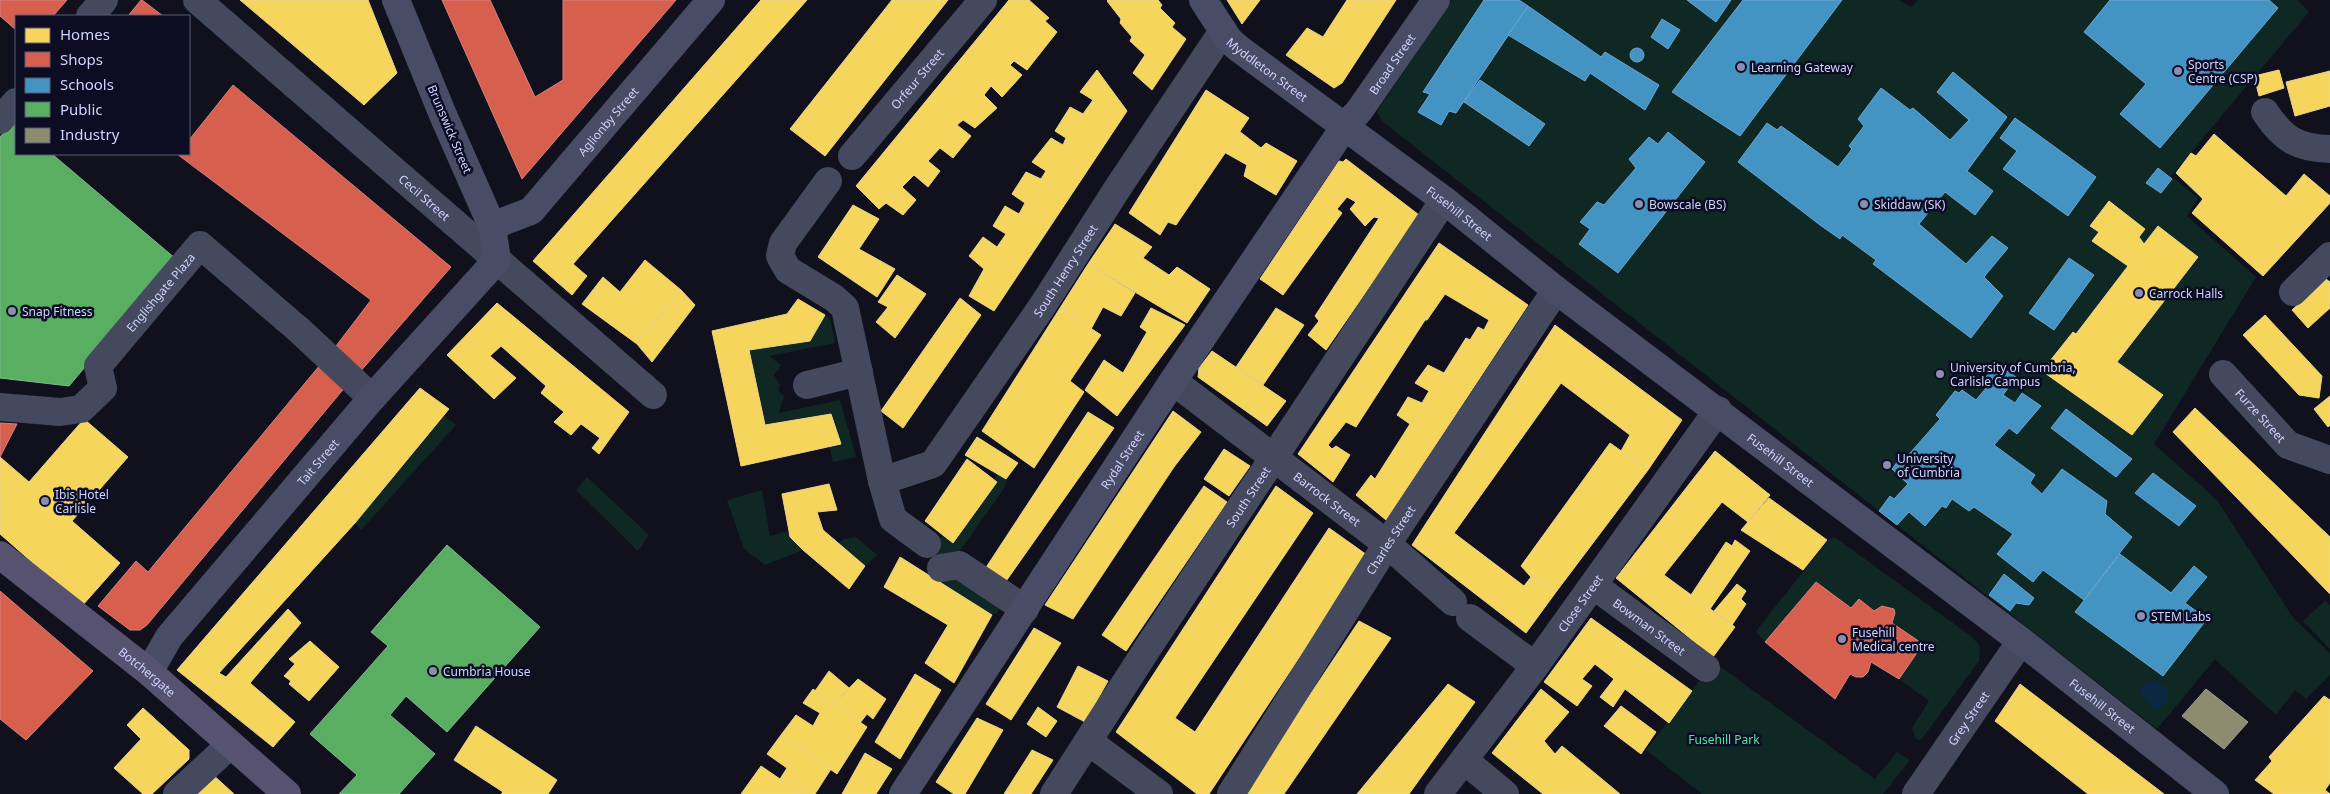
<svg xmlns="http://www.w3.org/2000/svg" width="2330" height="794" font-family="'Noto Sans',sans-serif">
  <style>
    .green { fill: #0f2824 }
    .water { fill: #092941 }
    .homes { fill: #f6d55c; stroke: #ead48d }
    .shops { fill: #d6604d; stroke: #d38282 }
    .schools { fill: #4393c3; stroke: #6ca6d5 }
    .public { fill: #5aae61; stroke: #7cb990 }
    .industry { fill: #8c8c6e; stroke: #a0a19a }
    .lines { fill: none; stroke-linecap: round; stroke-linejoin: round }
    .street { stroke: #45495e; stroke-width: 28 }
    .secondary { stroke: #484c64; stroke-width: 28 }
    .primary { stroke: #585271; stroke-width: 28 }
    .poi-dot { fill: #8b8eb0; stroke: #0c0d22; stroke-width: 2 }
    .labels { text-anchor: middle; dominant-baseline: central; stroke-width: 5; stroke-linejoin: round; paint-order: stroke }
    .street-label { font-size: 12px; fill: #cdd2ff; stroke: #0c0d22 }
    .poi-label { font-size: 12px; fill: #cdd2ff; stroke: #0c0d22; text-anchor: start }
    .park-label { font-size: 12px; fill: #51e6a2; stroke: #0c0d22 }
  </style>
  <rect width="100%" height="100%" fill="#11111d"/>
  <g class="green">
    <polygon points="1452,0 1899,0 1911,7 1918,0 2297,0 2309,12 2171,176 2198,198 2187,216 2256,277 2154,444 2217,500 2294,619 2330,653 2330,675 2306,699 2295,690 2276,715 2215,659 2157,729 1383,122 1377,112"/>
    <polygon points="825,315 830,318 835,343 769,356 781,365 774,375 780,385 778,390 784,396 779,413 840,400 856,457 833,462 829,446 841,444 831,414 765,425 749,350 810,341"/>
    <polygon points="443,415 456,425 361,530 355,523"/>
    <polygon points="997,474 1007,479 1005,487 957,555 943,558 933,550 943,535 954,543 997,482 995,479"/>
    <polygon points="587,477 649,535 638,551 576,490"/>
    <polygon points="762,490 770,536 789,531 790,537 803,550 765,565 744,549 727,500"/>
    <polygon points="856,537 877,555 865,566 838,543 844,539"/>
    <polygon points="1830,538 1836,538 1972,637 1980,646 1979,661 1921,740 1916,739 1912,728 1929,701 1899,679 1922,644 1892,623 1895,613 1894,609 1882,606 1874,611 1859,599 1851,608 1816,582 1765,642 1756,631"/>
    <polygon points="940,567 1006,598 997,613 992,615 934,578"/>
    <polygon points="2325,601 2330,605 2330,649 2303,621"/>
    <polygon points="1714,662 1875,779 1897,752 1910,760 1883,794 1702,794 1646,750"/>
  </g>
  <polygon class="water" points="2151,681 2157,681 2167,688 2168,701 2158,710 2151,707 2142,697 2142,687"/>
  <g class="homes">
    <polygon points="240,0 368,0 397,73 364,105"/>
    <polygon points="761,0 807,0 573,264 587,276 572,295 533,261"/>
    <polygon points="892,0 948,0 825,156 790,129"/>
    <polygon points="1009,0 1029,0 1049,18 1045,21 1057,32 1027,70 1014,61 1010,65 1022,75 1002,97 991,86 984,95 997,108 975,128 963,120 957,125 971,136 953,158 940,148 928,161 940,171 928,187 914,175 902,187 916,200 903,215 886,203 879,209 856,186"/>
    <polygon points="1108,0 1158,0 1162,5 1160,8 1175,23 1172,27 1186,39 1152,90 1133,73 1145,55 1130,41 1132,37 1120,23 1121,19 1107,1"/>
    <polygon points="1227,0 1260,0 1242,24"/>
    <polygon points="1347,0 1396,0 1342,83 1334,88 1286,55 1307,28 1323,37"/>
    <polygon points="1097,70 1127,111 994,311 969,296 984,269 969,256 983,237 997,247 1006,234 993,226 1005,206 1019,214 1025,203 1012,194 1026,172 1041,179 1046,171 1032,162 1051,138 1063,145 1066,138 1055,131 1070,107 1083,114 1093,100 1080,92"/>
    <polygon points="2279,70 2284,88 2259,96 2254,76"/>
    <polygon points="2330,71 2330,106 2295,116 2286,82"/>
    <polygon points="1206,90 1249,118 1176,225 1168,222 1160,235 1129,213"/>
    <polygon points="1239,131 1261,148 1266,143 1297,161 1276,195 1244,176 1247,165 1224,152"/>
    <polygon points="2214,134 2286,196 2304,174 2330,196 2330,203 2263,276 2192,213 2203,199 2176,173 2191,153 2196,156"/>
    <polygon points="1346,159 1419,215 1326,350 1308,335 1319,321 1315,316 1379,218 1374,217 1365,226 1350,209 1356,202 1347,197 1337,209 1342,213 1283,295 1260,279 1339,161 1343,162"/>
    <polygon points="2109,201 2145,229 2139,237 2144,244 2158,226 2198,257 2117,362 2163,395 2132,435 2042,371 2073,332 2076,334 2128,266 2092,241 2099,232 2090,226"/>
    <polygon points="853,205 879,219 859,249 895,269 877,297 818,257"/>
    <polygon points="1115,224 1152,247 1143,258 1169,275 1177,267 1210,289 1187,323 1088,264"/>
    <polygon points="1439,243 1528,305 1386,520 1356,495 1371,475 1375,479 1410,424 1397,415 1408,397 1422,403 1429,391 1415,383 1428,365 1444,373 1466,338 1470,340 1478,327 1484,330 1489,320 1445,294 1427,320 1425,320 1356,427 1346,422 1328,445 1332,449 1336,446 1350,455 1333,482 1298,454"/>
    <polygon points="645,260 681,290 637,344 582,304 603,277 620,292"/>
    <polygon points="1088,264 1135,293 1121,316 1103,307 1091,329 1060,308"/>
    <polygon points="897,275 926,294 895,338 876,322 888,307 878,302"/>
    <polygon points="2326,279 2330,282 2330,308 2308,328 2292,310"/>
    <polygon points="681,290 695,305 652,362 637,344"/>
    <polygon points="960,298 981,315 903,428 881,411"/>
    <polygon points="798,299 825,315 810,341 749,350 765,425 831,414 841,444 741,466 712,331 787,314"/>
    <polygon points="497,303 629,412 599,454 592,448 600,438 581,424 571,435 554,422 564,412 541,393 546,386 501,346 490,356 516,378 494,399 447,355"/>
    <polygon points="1060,308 1101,335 1070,381 1084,392 1034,468 982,431"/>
    <polygon points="1151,308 1185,325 1117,416 1085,390 1104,360 1123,373 1147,332 1140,327"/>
    <polygon points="1276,308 1304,325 1263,385 1236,367"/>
    <polygon points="2265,315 2322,376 2319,398 2299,395 2243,335"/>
    <polygon points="1555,325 1682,420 1648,470 1621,451 1630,435 1561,383 1454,533 1524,586 1531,577 1556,592 1526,633 1412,545"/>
    <polygon points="1212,351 1286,401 1267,426 1198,377 1199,368"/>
    <polygon points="420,388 449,409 355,523 219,673 226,677 288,609 301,623 250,683 295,722 273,747 177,670"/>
    <polygon points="2330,396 2330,425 2328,427 2314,409"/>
    <polygon points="2195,408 2330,537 2330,594 2173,432"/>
    <polygon points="1173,411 1201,432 1174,467 1073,619 1045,605"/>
    <polygon points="1088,412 1114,428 1004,584 985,569"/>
    <polygon points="84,419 128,457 72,521 120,563 82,606 0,534 0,457 29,482"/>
    <polygon points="977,437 1018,463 1006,479 965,455"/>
    <polygon points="1610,443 1648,470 1556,592 1531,577 1521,566"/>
    <polygon points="1224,449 1250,466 1229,496 1204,479"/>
    <polygon points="1715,451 1770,495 1748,522 1722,502 1664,575 1735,627 1713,657 1616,578"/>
    <polygon points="967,459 997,482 953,543 925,521"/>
    <polygon points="829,484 837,510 817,512 823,530 865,566 849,589 803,550 790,537 789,531 782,494"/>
    <polygon points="1204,486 1227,502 1126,651 1102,635"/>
    <polygon points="1276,486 1313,513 1175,718 1195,732 1329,528 1367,555 1209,794 1197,794 1116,732"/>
    <polygon points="1769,498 1827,540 1803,570 1741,530"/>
    <polygon points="1735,540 1750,551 1710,609 1691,595 1726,542 1732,546"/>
    <polygon points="900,557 992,615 954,683 925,663 948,625 884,587"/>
    <polygon points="1737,584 1746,591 1741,599 1746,604 1732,625 1714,611"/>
    <polygon points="1591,618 1692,691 1669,723 1625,689 1613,707 1600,697 1614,679 1595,664 1582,679 1592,686 1577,706 1544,682"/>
    <polygon points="1359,621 1391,638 1284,794 1244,794"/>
    <polygon points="1034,628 1061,643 1011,720 986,704"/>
    <polygon points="310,641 339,667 309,701 289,684 291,681 284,676 295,664 289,659"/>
    <polygon points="1078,666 1108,681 1085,722 1057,707"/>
    <polygon points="829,671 849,688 834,704 815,691"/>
    <polygon points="915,674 941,690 900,759 875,742"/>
    <polygon points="858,679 886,699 873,719 867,714 860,723 834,704"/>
    <polygon points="1448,684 1475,702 1409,794 1357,794"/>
    <polygon points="2020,684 2164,794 2088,794 1995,721"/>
    <polygon points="813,689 867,727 837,774 781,735 796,715 813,726 820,713 803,703"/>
    <polygon points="1541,689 1569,712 1544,741 1555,754 1562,746 1620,794 1543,794 1492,753"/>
    <polygon points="2324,696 2330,700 2330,783 2325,790 2330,794 2274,794 2255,780 2272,761 2269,757"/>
    <polygon points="1621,706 1656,732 1641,754 1604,726"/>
    <polygon points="1038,707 1057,721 1046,737 1027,724"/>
    <polygon points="143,708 189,750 189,759 152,794 143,794 114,768 141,739 127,725"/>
    <polygon points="977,718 1003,730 965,794 954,794 936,782"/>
    <polygon points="476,726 557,780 548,794 501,794 503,792 454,760"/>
    <polygon points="781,735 831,769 815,794 804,794 780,779 787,768 767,754"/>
    <polygon points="1032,750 1053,760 1031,794 1004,794"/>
    <polygon points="865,753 892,769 876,794 842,794"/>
    <polygon points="761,766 780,779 804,794 741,794"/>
    <polygon points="211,773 234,794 191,794"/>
  </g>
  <g class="shops">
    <polygon points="0,0 67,0 53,16 16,16 16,30 0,16"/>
    <polygon points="141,0 142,0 163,16 128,16"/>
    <polygon points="442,0 490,0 535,97 563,80 563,0 676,0 522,179"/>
    <polygon points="233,85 451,267 359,373 333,350 371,300 177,154 189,154 189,140"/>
    <polygon points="320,365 346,386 147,625 140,630 130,630 98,606 136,561 148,572"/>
    <polygon points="0,423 17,424 0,457"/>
    <polygon points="1816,582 1851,608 1859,599 1874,611 1882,606 1894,609 1895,613 1892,623 1923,644 1899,679 1871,662 1868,672 1863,677 1856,677 1850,674 1835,699 1765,642"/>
    <polygon points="0,591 93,671 26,740 0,719"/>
  </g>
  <g class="schools">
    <polygon points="1484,0 1519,0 1528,6 1456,113 1449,111 1441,125 1418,112 1430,94 1423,92"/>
    <polygon points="1687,0 1731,0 1716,22"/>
    <polygon points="1743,0 1842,0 1740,136 1672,92"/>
    <polygon points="2110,0 2269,0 2278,8 2160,148 2120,114 2146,84 2084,32"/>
    <polygon points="1528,6 1601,57 1605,52 1659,85 1645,110 1590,73 1585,81 1508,35"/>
    <polygon points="1662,19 1680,30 1668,49 1651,37"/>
    <circle cx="1637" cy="55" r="7"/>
    <polygon points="1953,72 2007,117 1967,171 1993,191 1975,215 1945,192 1919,224 1966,264 1992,236 2008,248 1984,277 2003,296 1971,338 1873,264 1876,260 1842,235 1840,239 1820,225 1738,162 1767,123 1777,130 1781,126 1838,167 1852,149 1849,146 1864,126 1858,119 1881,88 1910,110 1913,108 1950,140 1969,120 1937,92"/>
    <polygon points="1480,80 1545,124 1529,146 1464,102"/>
    <polygon points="2015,118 2096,177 2068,216 2003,169 2017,151 2000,138"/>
    <polygon points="1668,132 1705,162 1618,273 1579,244 1590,229 1580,222 1597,202 1604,205 1636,168 1629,159 1649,137 1658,144"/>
    <polygon points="2158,168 2172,179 2161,193 2146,183"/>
    <polygon points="2069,258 2094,275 2054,330 2029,313"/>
    <polygon points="1997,364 2016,377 2003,395 2015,403 2022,393 2041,406 2017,434 2009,428 1994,445 2035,475 2030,483 2042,494 2062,469 2107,501 2105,514 2132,537 2084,600 2043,570 2033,582 1997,554 2013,534 1974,507 1969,511 1952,499 1946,508 1942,506 1925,526 1909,512 1897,525 1879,511 1890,496 1894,499 1908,484 1892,469 1901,457 1904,460 1940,419 1936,415 1955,391 1959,393 1962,390 1976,400 1992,381 1986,377"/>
    <polygon points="2066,409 2132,459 2116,477 2051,428"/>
    <polygon points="2153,473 2196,506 2179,526 2135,493"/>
    <polygon points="2120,554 2171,593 2194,566 2207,577 2185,603 2207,619 2163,676 2075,612"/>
    <polygon points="2004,574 2034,598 2029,605 2016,603 2010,611 1989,595"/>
  </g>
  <g class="public">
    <polygon points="14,121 16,123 16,154 52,154 176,259 69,386 0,378 0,137"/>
    <polygon points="447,545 540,627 447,732 406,696 390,715 435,754 399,794 339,794 357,775 310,734 388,646 371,632"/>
  </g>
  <polygon class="industry" points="2206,689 2248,722 2224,749 2182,716"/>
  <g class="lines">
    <g class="street">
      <path id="s1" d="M197,0L653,395"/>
      <polyline points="90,16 104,0"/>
      <path d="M2265,112C2283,139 2297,148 2330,149"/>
      <polyline points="0,120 16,102"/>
      <path id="s2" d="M852,156L983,0"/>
      <polyline points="828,181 783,243 780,256 788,270 834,298 845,308 882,481 893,519 927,544"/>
      <polyline points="2293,292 2330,256"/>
      <path id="s3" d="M2223,374L2288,445L2330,460"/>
      <path id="s4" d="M1173,381L1387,544L1453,602"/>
      <polyline points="807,385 859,372"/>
      <path id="s5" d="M0,407L60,412L81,409L103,388L98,366L200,245L299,330L372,398"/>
      <path id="s6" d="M882,481L933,464L1043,305L1119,186L1223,31"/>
      <polyline points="941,568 959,565 1025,609"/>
      <path id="s7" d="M1593,585L1706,668"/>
      <polyline points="1470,618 1535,666"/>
      <polyline points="1088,741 1159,794"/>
      <polyline points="1464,760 1505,794"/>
      <polyline points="177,794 230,745"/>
      <path id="s8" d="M1054,794L1149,646L1444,200"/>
      <path id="s9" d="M1231,794L1387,544L1556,290"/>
      <path id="s10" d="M1438,794L1535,666L1718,410"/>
      <path id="s11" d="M1916,794L2021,641"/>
    </g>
    <g class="secondary">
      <path id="s12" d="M1203,0L1229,40L1238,48L1444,200L1556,290L2021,641L2215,794"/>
      <path id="s13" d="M492,226L531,211L711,0"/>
      <path id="s14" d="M149,672L169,637L372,398L497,260L492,226L443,115L396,0"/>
      <path id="s15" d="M903,794L1173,381L1345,126L1359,111L1436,0"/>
    </g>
    <path class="primary" id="s16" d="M0,555L149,672L287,794"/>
  </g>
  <g class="poi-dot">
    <circle cx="1741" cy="67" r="5"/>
    <circle cx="2178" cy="71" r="5"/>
    <circle cx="1639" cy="204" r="5"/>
    <circle cx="1864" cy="204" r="5"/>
    <circle cx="2139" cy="293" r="5"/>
    <circle cx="12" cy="311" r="5"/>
    <circle cx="1940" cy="374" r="5"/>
    <circle cx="1887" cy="465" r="5"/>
    <circle cx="45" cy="501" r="5"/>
    <circle cx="2141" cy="616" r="5"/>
    <circle cx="1842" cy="639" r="5"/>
    <circle cx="433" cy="671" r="5"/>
  </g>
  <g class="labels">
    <g class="street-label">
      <text stroke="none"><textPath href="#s15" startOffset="879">Broad Street</textPath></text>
      <text stroke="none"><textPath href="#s12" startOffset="96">Myddleton Street</textPath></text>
      <text stroke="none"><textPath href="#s2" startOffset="101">Orfeur Street</textPath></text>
      <text stroke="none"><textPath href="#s13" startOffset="160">Aglionby Street</textPath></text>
      <text transform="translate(450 129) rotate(67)">Brunswick Street</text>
      <text stroke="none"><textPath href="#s1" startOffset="301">Cecil Street</textPath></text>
      <text stroke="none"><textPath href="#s12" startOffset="336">Fusehill Street</textPath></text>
      <text stroke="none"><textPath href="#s6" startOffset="288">South Henry Street</textPath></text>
      <text stroke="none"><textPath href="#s5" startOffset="231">Englishgate Plaza</textPath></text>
      <text stroke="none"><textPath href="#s3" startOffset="56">Furze Street</textPath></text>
      <text stroke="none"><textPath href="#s12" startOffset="741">Fusehill Street</textPath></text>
      <text stroke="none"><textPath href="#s15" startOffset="400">Rydal Street</textPath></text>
      <text stroke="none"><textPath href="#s14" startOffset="270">Tait Street</textPath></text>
      <text stroke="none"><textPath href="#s8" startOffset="355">South Street</textPath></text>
      <text stroke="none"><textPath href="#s4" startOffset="194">Barrock Street</textPath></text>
      <text stroke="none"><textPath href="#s9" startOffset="300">Charles Street</textPath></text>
      <text stroke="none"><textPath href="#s10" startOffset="238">Close Street</textPath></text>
      <text stroke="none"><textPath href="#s7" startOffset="70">Bowman Street</textPath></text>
      <text stroke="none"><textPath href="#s16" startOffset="188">Botchergate</textPath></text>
      <text stroke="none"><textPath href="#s12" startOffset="1146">Fusehill Street</textPath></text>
      <text stroke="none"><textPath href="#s11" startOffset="92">Grey Street</textPath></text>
    </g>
    <g class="poi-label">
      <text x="2188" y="64">Sports<tspan x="2188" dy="14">Centre (CSP)</tspan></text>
      <text x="1751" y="67">Learning Gateway</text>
      <text x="1649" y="204">Bowscale (BS)</text>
      <text x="1874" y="204">Skiddaw (SK)</text>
      <text x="2149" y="293">Carrock Halls</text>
      <text x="22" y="311">Snap Fitness</text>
      <text x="1950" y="367">University of Cumbria,<tspan x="1950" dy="14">Carlisle Campus</tspan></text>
      <text x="1897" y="458">University<tspan x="1897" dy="14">of Cumbria</tspan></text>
      <text x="55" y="494">Ibis Hotel<tspan x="55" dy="14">Carlisle</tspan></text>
      <text x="2151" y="616">STEM Labs</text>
      <text x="1852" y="632">Fusehill<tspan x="1852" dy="14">Medical centre</tspan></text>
      <text x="443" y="671">Cumbria House</text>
    </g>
    <g class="park-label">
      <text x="1724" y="739">Fusehill Park</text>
    </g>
  </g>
  <rect x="15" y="15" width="175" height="140" fill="#0c0d22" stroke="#595c7a"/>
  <rect x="25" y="28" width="25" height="15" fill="#f6d55c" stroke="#595c7a"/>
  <text x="60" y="40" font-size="15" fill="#cdd2ff">Homes</text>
  <rect x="25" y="52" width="25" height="15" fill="#d6604d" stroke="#595c7a"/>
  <text x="60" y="65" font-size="15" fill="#cdd2ff">Shops</text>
  <rect x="25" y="78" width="25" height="15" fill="#4393c3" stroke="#595c7a"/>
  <text x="60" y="90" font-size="15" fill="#cdd2ff">Schools</text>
  <rect x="25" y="102" width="25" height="15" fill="#5aae61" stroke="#595c7a"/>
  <text x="60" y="115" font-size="15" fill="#cdd2ff">Public</text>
  <rect x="25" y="128" width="25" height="15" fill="#8c8c6e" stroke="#595c7a"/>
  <text x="60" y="140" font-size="15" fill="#cdd2ff">Industry</text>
</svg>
